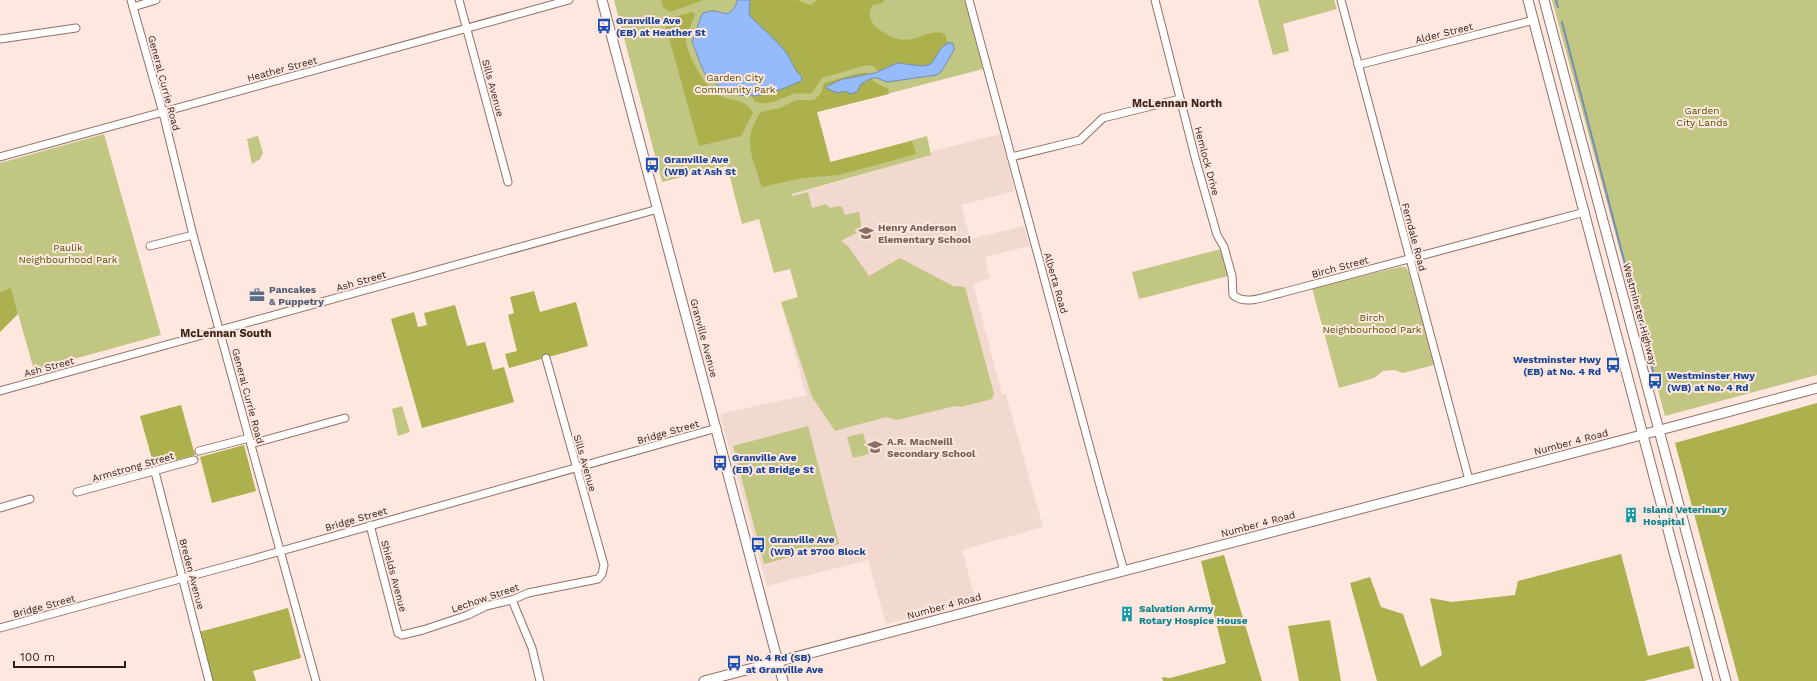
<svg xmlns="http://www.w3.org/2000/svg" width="1817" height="681" font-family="'Work Sans',sans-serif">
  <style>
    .education { fill: #f1d9cf }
    .green { fill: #c2c683 }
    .forest { fill: #acb14d }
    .water { fill: #95bbfa; stroke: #758cb6 }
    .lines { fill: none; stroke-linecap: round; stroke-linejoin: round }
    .stream { stroke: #758cb6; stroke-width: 2 }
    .street-casing { stroke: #927064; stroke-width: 9 }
    .secondary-casing { stroke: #927064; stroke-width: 11 }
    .street { stroke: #fff; stroke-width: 7 }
    .secondary { stroke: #fff; stroke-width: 9 }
    .labels { text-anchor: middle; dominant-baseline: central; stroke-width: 4; stroke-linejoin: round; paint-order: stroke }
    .transit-label { font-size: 10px; font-weight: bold; fill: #164399; stroke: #fee7df; text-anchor: start }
    .street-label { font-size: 10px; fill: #2a1d18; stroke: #fee7df }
    .park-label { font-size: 10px; fill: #515303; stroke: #fee7df }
    .education-label { font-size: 10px; font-weight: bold; fill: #785e54; stroke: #fee7df; text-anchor: start }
    .service-label { font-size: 10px; font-weight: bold; fill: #4e5e75; stroke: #fee7df; text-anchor: start }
    .culture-label { font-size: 10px; font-weight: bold; fill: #0d838f; stroke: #fee7df; text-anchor: start }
    .neighbourhood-label { font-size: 11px; font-weight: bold; fill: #3d2218; stroke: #fee7df }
  </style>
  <rect width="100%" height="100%" fill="#fee7df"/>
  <polygon class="education" points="1000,134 1015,191 961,205 970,239 1024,226 1030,246 985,257 990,278 973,284 1002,394 1006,394 1043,527 962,550 976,601 886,624 868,560 767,586 720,414 806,395 781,302 798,297 790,269 774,273 755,204 834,183 931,155 930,152"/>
  <g class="green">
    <polygon points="614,0 965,0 983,69 817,112 831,163 927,136 931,155 792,194 793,196 808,192 812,208 826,204 830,208 839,206 842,207 845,215 859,212 861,222 860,231 841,241 848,246 869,276 900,258 953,286 965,287 994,394 992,399 961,407 955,406 897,420 886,417 835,431 812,397 781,302 798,297 790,269 774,273 759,219 742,224 727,166 662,182"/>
    <polygon points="1258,0 1334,0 1337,9 1283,24 1289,51 1273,55"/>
    <polygon points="1552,0 1817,0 1817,375 1665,416"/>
    <polygon points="104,134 161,335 34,370 11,289 0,292 0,163"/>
    <polygon points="258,136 263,153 260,159 252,164 247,139"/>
    <polygon points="1221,249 1228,276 1139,299 1132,272"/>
    <polygon points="1400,267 1406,267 1409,273 1434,365 1403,373 1394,370 1383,371 1374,378 1339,388 1312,288"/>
    <polygon points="402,406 410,432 398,436 392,409"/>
    <polygon points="808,426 839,544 764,564 733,446"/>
    <polygon points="863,433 869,454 853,458 847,437"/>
  </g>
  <g class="forest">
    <polygon points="661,0 704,0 670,12 663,7"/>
    <path d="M750,0H797L811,5L817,0H884L883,3L873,5C869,11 869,15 872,22C874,26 880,30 883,32C911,52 925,26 945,34L948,43L942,47L931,64L923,66L897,63L878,71L873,66L867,65L822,78L812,93C805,95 800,92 793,94C779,99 769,107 754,101L752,96L766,94L796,72L791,60L751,17L749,13Z"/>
    <path d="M692,12L695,14C693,22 688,30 686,38C684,50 706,88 716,94C730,102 747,98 753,113L741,136L699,146L664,20Z"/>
    <path d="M859,73H868L874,82L888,89L889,94L817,112L830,162L912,141L916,154L839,175L802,178L762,187C753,160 741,138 761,112L780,108L796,100H814L821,93L824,83Z"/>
    <polygon points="11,288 18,314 0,332 0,292"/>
    <polygon points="534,291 540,312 576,302 588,346 509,368 505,354 517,351 508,315 514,313 510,297"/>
    <polygon points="455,305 467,346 485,342 493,370 504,367 514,402 422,428 391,319 414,312 418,327 427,325 424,313"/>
    <polygon points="1817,403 1817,681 1739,681 1675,443"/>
    <polygon points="181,405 195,455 154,466 140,416"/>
    <polygon points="244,445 256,491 212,503 200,457"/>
    <polygon points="1621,554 1648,656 1689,646 1695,668 1644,681 1377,681 1350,583 1370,577 1381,607 1403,614 1421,667 1442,655 1430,598 1452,602 1515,595 1518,581"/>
    <polygon points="1224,555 1262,681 1163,681 1162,677 1170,678 1226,663 1201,561"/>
    <polygon points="288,608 301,658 253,671 256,681 213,681 199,632"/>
    <polygon points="1330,620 1341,681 1299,681 1288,626"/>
  </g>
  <g class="water">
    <path d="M737,0H750L749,13L751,17C762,28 775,39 785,51C792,59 793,70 802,77L801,81C774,93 745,105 719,86C716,83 710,80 707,76C700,67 697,52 692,42L702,14C711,9 716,11 726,14C732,12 737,6 737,0Z"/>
    <polygon points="948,43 953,43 954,50 941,72 936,75 887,82 877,78 872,78 861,84 857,92 850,94 846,91 837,93 826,88 827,86 843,79 875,73 897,63 923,66 931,64 942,47"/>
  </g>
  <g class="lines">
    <g class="stream">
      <polyline points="1556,0 1558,7"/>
      <polyline points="1562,22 1653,372"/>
    </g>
    <g class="street-casing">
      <g id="street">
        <polyline points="131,0 163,113 193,235 316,681"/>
        <polyline points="459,0 508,182"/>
        <polyline points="969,0 1101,489 1124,571"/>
        <path d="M1155,0L1196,161L1217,235L1224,247L1232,276L1233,295C1246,306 1266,296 1281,293L1585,212"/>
        <polyline points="1341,0 1469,480"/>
        <polyline points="133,7 156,0"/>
        <polyline points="0,39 76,28"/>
        <polyline points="1358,65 1534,20"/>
        <polyline points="0,157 569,0"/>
        <polyline points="1011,157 1080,140 1103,118 1180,99"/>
        <polyline points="150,246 193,235"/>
        <polyline points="0,391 658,209"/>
        <polyline points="251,444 345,418"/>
        <polyline points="199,451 249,438"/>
        <polyline points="155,472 209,681"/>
        <polyline points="77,492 194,460"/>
        <polyline points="0,508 30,499"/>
        <polyline points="370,525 398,633 402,635 423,630 468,615 486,606 512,600 528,593 598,579 602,574 604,565 546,358"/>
        <polyline points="512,600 532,648 540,681"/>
        <polyline points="0,628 235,564 717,428"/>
      </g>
    </g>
    <g class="secondary-casing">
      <g id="secondary">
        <polyline points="602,0 783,681"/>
        <polyline points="1528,0 1708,681"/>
        <polyline points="1544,0 1726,681"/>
        <polyline points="704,681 1634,437 1817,388"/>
      </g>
    </g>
    <use href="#street" class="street"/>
    <use href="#secondary" class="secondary"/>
  </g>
  <defs>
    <g id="bus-bare" transform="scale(1.2)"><path d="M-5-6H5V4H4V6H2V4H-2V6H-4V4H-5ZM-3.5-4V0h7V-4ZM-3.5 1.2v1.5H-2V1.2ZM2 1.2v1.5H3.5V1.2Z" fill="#1a4fb4" stroke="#fee7df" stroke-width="2.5" paint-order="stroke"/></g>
    <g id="school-bare" transform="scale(1.2)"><path d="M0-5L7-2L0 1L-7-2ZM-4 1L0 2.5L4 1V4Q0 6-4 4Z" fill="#8d6e63" stroke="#fee7df" stroke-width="2.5" paint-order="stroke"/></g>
    <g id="office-bare" transform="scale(1.2)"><path d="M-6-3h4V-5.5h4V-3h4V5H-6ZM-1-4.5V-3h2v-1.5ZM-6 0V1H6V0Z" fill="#5c6f8a" stroke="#fee7df" stroke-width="2.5" paint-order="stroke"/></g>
    <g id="building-bare" transform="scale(1.2)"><path d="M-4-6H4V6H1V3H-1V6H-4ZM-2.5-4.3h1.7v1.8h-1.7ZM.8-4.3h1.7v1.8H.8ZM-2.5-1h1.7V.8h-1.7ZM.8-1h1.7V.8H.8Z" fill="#0f9aa8" stroke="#fee7df" stroke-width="2.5" paint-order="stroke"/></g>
  </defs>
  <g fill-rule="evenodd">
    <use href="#bus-bare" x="604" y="26"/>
    <use href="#bus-bare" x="652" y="165"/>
    <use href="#school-bare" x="866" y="233"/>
    <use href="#office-bare" x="257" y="295"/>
    <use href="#bus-bare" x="1613" y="365"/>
    <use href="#bus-bare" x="1655" y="381"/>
    <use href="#school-bare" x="875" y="447"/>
    <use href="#bus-bare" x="720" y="463"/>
    <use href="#building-bare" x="1631" y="515"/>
    <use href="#bus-bare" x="758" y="545"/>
    <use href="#building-bare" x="1127" y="614"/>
    <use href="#bus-bare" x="734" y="663"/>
  </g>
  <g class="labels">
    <g class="transit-label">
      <text x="616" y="20">Granville Ave<tspan x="616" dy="12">(EB) at Heather St</tspan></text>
      <text x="664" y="159">Granville Ave<tspan x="664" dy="12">(WB) at Ash St</tspan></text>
      <text x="1601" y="359" text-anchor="end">Westminster Hwy<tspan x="1601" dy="12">(EB) at No. 4 Rd</tspan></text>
      <text x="1667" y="375">Westminster Hwy<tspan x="1667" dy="12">(WB) at No. 4 Rd</tspan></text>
      <text x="732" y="457">Granville Ave<tspan x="732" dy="12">(EB) at Bridge St</tspan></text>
      <text x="770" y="539">Granville Ave<tspan x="770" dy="12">(WB) at 9700 Block</tspan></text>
      <text x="746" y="657">No. 4 Rd (SB)<tspan x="746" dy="12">at Granville Ave</tspan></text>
    </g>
    <g class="street-label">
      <text transform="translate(1444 33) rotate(-14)">Alder Street</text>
      <text transform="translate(282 69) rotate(-15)">Heather Street</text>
      <text transform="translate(164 83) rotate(75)">General Currie Road</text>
      <text transform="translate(493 88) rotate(75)">Sills Avenue</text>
      <text transform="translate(1207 161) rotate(75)">Hemlock Drive</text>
      <text transform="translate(1414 237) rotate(75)">Ferndale Road</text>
      <text transform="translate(1340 267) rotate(-15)">Birch Street</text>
      <text transform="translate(361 281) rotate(-16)">Ash Street</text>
      <text transform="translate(1056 283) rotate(74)">Alberta Road</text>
      <text transform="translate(1640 314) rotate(75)">Westminster Highway</text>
      <text transform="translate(704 338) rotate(75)">Granville Avenue</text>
      <text transform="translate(49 367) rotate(-15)">Ash Street</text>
      <text transform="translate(248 396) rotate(75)">General Currie Road</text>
      <text transform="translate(668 432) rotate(-16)">Bridge Street</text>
      <text transform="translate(1571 442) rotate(-15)">Number 4 Road</text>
      <text transform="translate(585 463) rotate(74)">Sills Avenue</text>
      <text transform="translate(133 467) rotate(-16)">Armstrong Street</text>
      <text transform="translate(356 519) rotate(-16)">Bridge Street</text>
      <text transform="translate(1258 524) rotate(-15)">Number 4 Road</text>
      <text transform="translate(192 574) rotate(75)">Breden Avenue</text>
      <text transform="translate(394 576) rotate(75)">Shields Avenue</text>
      <text transform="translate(485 598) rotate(-19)">Lechow Street</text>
      <text transform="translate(44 606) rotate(-15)">Bridge Street</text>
      <text transform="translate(944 606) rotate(-15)">Number 4 Road</text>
    </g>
    <g class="park-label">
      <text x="735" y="77">Garden City<tspan x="735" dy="12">Community Park</tspan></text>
      <text x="1702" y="110">Garden<tspan x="1702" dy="12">City Lands</tspan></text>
      <text x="68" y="247">Paulik<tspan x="68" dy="12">Neighbourhood Park</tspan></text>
      <text x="1372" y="317">Birch<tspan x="1372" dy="12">Neighbourhood Park</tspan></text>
    </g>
    <g class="education-label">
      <text x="878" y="227">Henry Anderson<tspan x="878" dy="12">Elementary School</tspan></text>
      <text x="887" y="441">A.R. MacNeill<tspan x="887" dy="12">Secondary School</tspan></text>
    </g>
    <g class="service-label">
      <text x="269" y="289">Pancakes<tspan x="269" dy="12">&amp; Puppetry</tspan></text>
    </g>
    <g class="culture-label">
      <text x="1643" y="509">Island Veterinary<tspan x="1643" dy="12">Hospital</tspan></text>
      <text x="1139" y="608">Salvation Army<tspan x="1139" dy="12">Rotary Hospice House</tspan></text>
    </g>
    <g class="neighbourhood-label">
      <text x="1177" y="103">McLennan North</text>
      <text x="226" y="333">McLennan South</text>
    </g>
  </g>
  <path d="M14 661v6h111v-6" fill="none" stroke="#2a1d18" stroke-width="2"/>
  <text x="20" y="661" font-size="12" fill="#2a1d18" stroke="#fee7df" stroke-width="3" paint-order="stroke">100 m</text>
</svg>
